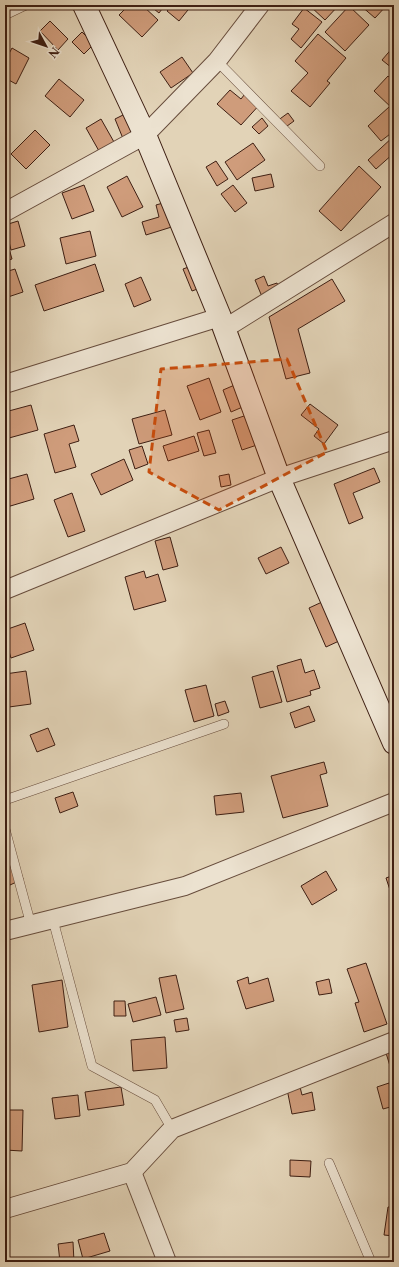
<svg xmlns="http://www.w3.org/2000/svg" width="399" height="1267" font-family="'Libre Caslon Text',serif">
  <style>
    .building { fill: #cf9c7b; stroke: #3e1f13 }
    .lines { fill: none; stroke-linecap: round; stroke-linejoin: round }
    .lane-casing { stroke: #674c3c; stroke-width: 10 }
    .street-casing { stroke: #674c3c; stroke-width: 20 }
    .secondary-casing { stroke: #3e1f13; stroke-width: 24 }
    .lane { stroke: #ece2d0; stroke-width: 9 }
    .street { stroke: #ece2d0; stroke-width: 18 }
    .secondary { stroke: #ece2d0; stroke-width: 22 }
    .marked { fill: #c64d0d; fill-opacity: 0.2; stroke: #c64d0d; stroke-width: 3; stroke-dasharray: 8 5; stroke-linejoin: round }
  </style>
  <rect width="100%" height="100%" fill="#e2d3b7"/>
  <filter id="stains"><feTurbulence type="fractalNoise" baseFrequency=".005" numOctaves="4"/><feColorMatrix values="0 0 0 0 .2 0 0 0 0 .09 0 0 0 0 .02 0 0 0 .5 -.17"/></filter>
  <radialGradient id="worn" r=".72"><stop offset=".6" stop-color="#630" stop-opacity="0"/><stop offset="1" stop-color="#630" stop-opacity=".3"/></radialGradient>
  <g class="building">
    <polygon points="119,5 142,5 158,20 142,37 119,15 124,10"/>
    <polygon points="149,5 165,5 159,13"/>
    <polygon points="172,5 192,5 179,21 167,11"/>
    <polygon points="309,5 339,5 325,20"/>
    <polygon points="360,5 387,5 375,18"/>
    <polygon points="349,6 369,25 345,51 325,32"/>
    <polygon points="304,8 322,22 301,48 291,39 299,29 292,24"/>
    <polygon points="50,21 68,39 58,50 40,31"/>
    <polygon points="82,32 94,44 84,54 72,42"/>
    <polygon points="318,34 346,58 327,81 330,83 310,107 291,91 308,73 295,61"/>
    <polygon points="394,46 394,66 392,68 382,60"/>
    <polygon points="12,48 29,58 16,84 5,78 5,61"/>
    <polygon points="182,57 193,73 171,88 160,72"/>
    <polygon points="388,76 394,81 394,110 374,91"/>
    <polygon points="59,79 84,100 70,117 45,96"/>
    <polygon points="230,90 241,99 248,90 262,102 241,125 217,104"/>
    <polygon points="389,107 394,113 394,131 381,141 368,126"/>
    <polygon points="129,112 138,135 124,141 115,119"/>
    <polygon points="288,113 294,121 283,129 277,121"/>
    <polygon points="262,118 268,126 259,134 252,127"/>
    <polygon points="101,119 114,142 99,151 86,128"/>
    <polygon points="35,130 50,145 26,169 11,154"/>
    <polygon points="394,136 394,153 376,169 368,160"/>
    <polygon points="253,143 265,160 237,180 225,162"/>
    <polygon points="216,161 228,179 217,186 206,167"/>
    <polygon points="359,166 381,187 341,231 319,211"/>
    <polygon points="271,174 274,187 255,191 252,178"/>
    <polygon points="127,176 143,207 122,217 107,187"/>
    <polygon points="84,185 94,211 72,219 62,193"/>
    <polygon points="233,185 247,203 235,212 221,194"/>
    <polygon points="170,201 178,225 146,235 142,222 159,217 156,205"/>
    <polygon points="18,221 25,246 11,250 5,225"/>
    <polygon points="90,231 96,256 66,264 60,238"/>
    <polygon points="6,238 12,259 5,261 5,239"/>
    <polygon points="95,264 104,291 44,311 35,285"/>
    <polygon points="194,265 203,287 192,291 183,269"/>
    <polygon points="15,269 23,292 5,298 5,272"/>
    <polygon points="264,276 268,286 277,283 281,292 263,299 255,280"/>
    <polygon points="141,277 151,300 134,307 125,284"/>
    <polygon points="332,279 345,301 298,329 310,373 286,379 269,317"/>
    <polygon points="209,378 221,412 200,420 187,386"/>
    <polygon points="237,384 245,406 231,412 223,390"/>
    <polygon points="310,404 338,425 324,444 314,436 319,429 301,415"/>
    <polygon points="31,405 38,430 9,438 5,424 5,412"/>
    <polygon points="165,410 172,435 139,444 132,419"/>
    <polygon points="247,415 257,445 242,450 232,420"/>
    <polygon points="74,425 79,441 69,444 76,467 55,473 44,434"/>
    <polygon points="209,430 216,453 204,456 197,433"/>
    <polygon points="194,436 199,451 168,461 163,446"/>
    <polygon points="142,446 148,464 135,469 129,450"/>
    <polygon points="124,459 133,480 101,495 91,474"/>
    <polygon points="374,468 380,482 353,493 363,518 349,524 334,484"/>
    <polygon points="27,474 34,499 7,507 5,501 5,480"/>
    <polygon points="229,474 231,485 221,487 219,476"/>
    <polygon points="72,493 85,531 68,537 54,500"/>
    <polygon points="170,537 178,566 163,570 155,541"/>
    <polygon points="281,547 289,563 266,574 258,558"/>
    <polygon points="144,571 146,578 158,574 166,601 134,610 125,577"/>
    <polygon points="322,602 339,641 326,647 309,608"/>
    <polygon points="25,623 34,650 11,658 5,638 5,630"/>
    <polygon points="301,659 305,673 314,670 320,688 310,691 311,695 287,702 277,666"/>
    <polygon points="26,671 31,704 9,707 5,674"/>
    <polygon points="273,671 282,702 260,708 252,677"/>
    <polygon points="206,685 214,716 194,722 185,690"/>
    <polygon points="225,701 229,712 218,716 215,704"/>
    <polygon points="309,706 315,721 295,728 290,713"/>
    <polygon points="48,728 55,745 37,752 30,735"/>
    <polygon points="324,762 327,773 320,775 328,806 283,818 271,776"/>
    <polygon points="73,792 78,806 60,813 55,798"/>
    <polygon points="241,793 244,812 216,815 214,796"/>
    <polygon points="18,864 23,879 10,885 5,869"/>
    <polygon points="326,871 337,890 312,905 301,886"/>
    <polygon points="394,875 394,899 393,899 386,878"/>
    <polygon points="366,963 387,1024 364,1032 355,1003 359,1002 347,969"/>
    <polygon points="176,975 184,1009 166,1013 159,978"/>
    <polygon points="248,977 249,984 268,978 274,1001 246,1009 237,981"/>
    <polygon points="329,979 332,993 319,995 316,982"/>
    <polygon points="62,980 68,1027 39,1032 32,985"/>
    <polygon points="156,997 161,1015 133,1022 128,1004"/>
    <polygon points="114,1001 125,1001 126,1016 114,1016"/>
    <polygon points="187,1018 189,1030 176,1032 174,1020"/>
    <polygon points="165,1037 167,1068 133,1071 131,1040"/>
    <polygon points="394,1051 394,1079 386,1053"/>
    <polygon points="389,1083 394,1100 394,1106 383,1109 377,1087"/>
    <polygon points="121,1087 124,1105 88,1110 85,1092"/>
    <polygon points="300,1087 302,1095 312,1092 315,1110 292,1114 287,1089"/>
    <polygon points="78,1095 80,1116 55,1119 52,1098"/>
    <polygon points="5,1110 23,1110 22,1151 5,1150"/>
    <polygon points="290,1160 311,1161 310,1177 290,1176"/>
    <polygon points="388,1207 394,1207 394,1236 384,1235"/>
    <polygon points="104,1233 110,1251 83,1259 78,1240"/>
    <polygon points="73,1242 74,1262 60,1262 58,1244"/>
  </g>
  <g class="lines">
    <g class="lane-casing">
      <g id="lane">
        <polyline points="5,15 26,5"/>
        <polyline points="217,61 320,166"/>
        <polyline points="5,800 224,724"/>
        <polyline points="5,829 31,925"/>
        <polyline points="53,920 92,1066 155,1100 172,1129"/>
        <polyline points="329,1163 371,1262"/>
      </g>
    </g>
    <g class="street-casing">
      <g id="street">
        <polyline points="5,212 145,135 217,61 260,5"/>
        <polyline points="224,329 394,223"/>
        <polyline points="5,384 220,317"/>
        <polyline points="5,590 279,478 394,440"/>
        <polyline points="5,931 185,886 394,802"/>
        <polyline points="132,1172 167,1262"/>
        <polyline points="5,1209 132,1172 172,1129 394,1041"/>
      </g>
    </g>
    <g class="secondary-casing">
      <polyline id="secondary" points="84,5 145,135 220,317 279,478 394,743"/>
    </g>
    <use href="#lane" class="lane"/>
    <use href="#street" class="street"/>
    <use href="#secondary" class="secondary"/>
  </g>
  <path class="marked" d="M287,359L327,452L219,510L149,472L161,369Z"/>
  <rect width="399" height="1267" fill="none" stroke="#e2d3b7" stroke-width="20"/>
  <rect x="6" y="6" width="387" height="1255" fill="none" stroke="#3e1f13" stroke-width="2"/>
  <rect x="10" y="10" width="379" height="1247" fill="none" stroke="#3e1f13"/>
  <g transform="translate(46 46) rotate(130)" stroke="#ece2d0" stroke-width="3" paint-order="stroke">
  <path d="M0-3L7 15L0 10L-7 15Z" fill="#3e1f13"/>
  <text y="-6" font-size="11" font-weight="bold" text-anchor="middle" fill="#3e1f13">N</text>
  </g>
  <rect width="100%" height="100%" filter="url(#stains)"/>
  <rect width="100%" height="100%" fill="url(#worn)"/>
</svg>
